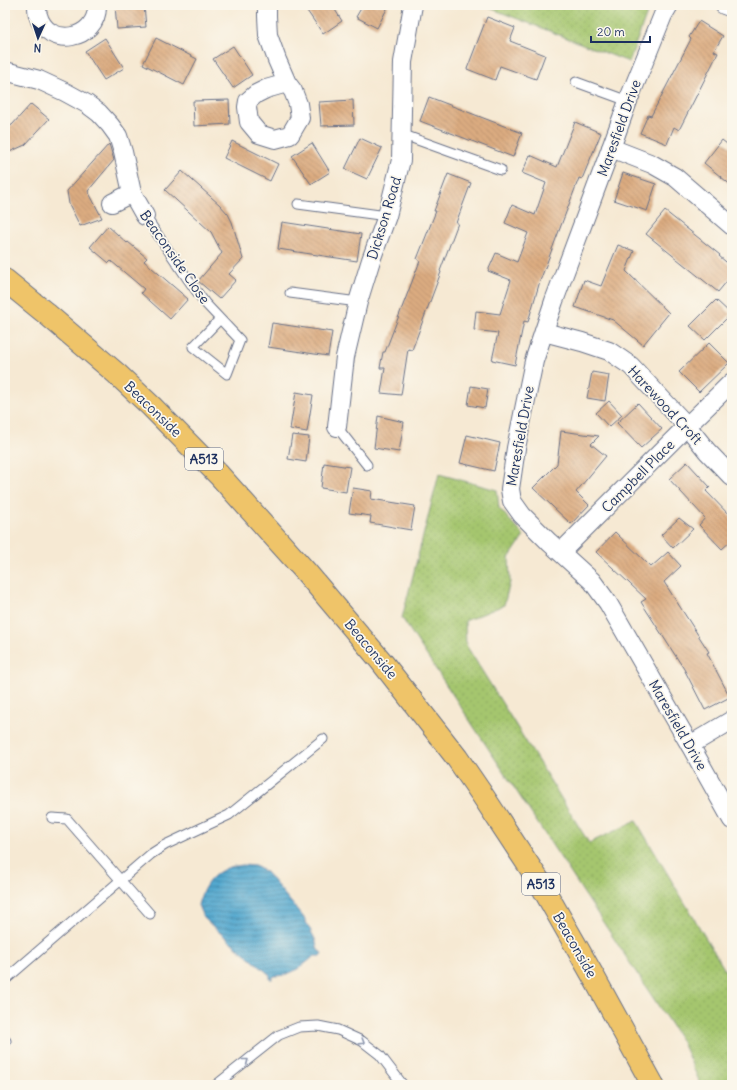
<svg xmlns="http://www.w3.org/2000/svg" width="737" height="1090" font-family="Delius,sans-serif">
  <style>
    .green { fill: url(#green-dots); stroke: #607a66 }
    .water { fill: url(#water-rules); stroke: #366b96 }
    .building { fill: url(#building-back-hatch) }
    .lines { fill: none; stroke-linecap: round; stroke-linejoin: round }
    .service-casing { stroke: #687087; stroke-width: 11 }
    .minor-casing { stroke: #687087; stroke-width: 20 }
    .trunk-casing { stroke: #687087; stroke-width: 24 }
    .service { stroke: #fff; stroke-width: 9 }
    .minor { stroke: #fff; stroke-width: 18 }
    .trunk { stroke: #efc469; stroke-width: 22 }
    .oneway { stroke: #8d97ae }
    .labels { text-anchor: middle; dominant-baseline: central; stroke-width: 3.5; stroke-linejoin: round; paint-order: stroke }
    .shield { fill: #fbf7ec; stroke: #5e6b89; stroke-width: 1 }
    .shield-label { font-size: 13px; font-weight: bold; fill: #1b2f5e }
    .street-label { font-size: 14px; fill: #1b2f5e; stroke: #fbf7ec }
  </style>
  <defs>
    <pattern id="green-dots" width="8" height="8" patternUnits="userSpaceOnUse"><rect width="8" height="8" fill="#a5c66e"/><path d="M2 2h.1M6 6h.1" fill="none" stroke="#8daa62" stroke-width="1.8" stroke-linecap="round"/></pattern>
    <pattern id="water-rules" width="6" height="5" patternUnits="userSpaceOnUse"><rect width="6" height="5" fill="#52a7ce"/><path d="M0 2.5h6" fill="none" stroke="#4388aa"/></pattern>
    <pattern id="building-back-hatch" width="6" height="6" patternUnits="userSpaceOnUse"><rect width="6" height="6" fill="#dcac80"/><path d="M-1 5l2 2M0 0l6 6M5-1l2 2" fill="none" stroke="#b28c6c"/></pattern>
  </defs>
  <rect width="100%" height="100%" fill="#fbf7ec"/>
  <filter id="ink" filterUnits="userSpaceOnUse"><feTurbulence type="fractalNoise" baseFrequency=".025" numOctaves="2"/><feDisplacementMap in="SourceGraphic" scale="8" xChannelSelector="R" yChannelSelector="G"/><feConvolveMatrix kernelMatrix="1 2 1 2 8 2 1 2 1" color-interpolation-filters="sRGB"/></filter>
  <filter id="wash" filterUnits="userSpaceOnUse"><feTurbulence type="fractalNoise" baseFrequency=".012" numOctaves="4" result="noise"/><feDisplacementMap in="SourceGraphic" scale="16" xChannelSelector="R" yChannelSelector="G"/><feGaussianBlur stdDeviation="0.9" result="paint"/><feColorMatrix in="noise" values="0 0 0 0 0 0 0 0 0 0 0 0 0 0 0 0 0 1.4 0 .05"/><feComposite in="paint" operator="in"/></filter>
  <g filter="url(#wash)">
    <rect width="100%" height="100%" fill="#f6e9d3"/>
    <g class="green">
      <polygon points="482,5 650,5 629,62"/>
      <polygon points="439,474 497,490 499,508 524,536 509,558 510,582 504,605 465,621 466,645 589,843 636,821 732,982 732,1085 701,1085 681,1040 402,618"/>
    </g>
    <path class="water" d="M243,865L255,866L266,872L304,918L315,939L318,950L322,953L320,956H314C302,967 290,976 274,976L272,979H270V975L218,931L203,917L198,905C202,890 209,876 225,869C230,866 237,866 243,865Z"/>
    <g id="blocks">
      <g class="building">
        <polygon points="115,5 144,5 146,27 117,29"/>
        <polygon points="303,5 332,5 342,21 323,34"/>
        <polygon points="363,5 389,5 377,28 356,17"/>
        <polygon points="487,17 515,28 510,41 545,55 536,79 500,66 495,80 467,69"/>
        <polygon points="699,21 723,36 714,51 718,53 679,130 674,127 667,144 640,133 648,115 651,116 691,39 689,37"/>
        <polygon points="105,38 124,68 104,80 85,51"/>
        <polygon points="156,38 197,59 184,85 143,64"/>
        <polygon points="233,46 252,75 233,88 213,59"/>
        <polygon points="429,97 522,133 513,157 420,121"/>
        <polygon points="229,100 230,124 194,126 193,101"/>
        <polygon points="353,100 354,125 321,126 319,102"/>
        <polygon points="31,104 49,119 25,145 5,154 5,128 12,125"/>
        <polygon points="575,122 601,133 582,179 579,178 540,281 528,322 524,321 515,365 492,360 498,333 474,330 476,311 500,314 511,280 488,271 496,253 517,262 528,233 505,223 512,205 535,215 546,183 522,173 530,155 557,167"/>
        <polygon points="360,138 382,148 367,179 345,169"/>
        <polygon points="722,140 732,148 732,186 704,163"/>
        <polygon points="232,141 278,164 270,181 224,158"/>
        <polygon points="312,143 330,172 311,184 292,156"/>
        <polygon points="109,144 114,160 88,191 102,218 80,226 69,204 67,191"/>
        <polygon points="182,171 220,205 228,214 232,222 243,259 229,274 236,280 219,299 198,281 222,253 211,232 165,190"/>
        <polygon points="623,173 656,184 647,211 614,200"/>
        <polygon points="448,174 471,183 456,223 458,223 440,271 441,272 412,350 408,349 401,395 381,393 385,368 380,368 383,352 385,352 420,261 417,259 436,211 434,211"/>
        <polygon points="665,211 720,255 719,256 732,267 732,275 718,292 646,234"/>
        <polygon points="282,222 361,234 357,261 278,249"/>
        <polygon points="108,226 127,243 128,242 147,258 144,261 188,299 170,319 141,293 144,289 111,261 109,263 90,247"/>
        <polygon points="618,245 634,251 626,271 669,313 643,345 613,320 575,307 584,280 601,286"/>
        <polygon points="716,300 731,314 705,340 690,326"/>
        <polygon points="272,323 332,332 328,356 268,347"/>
        <polygon points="709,343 729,363 699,392 679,372"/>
        <polygon points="592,372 609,375 605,401 587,398"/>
        <polygon points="471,386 488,389 485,408 468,405"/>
        <polygon points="296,392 313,395 307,432 290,429"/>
        <polygon points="609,401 622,415 609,427 596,413"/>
        <polygon points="638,403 662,429 641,448 617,423"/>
        <polygon points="378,416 404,422 399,452 374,448"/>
        <polygon points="561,431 599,436 591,444 606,456 576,492 589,505 571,524 533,488 557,464"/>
        <polygon points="292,435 309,437 306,462 288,459"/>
        <polygon points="467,435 500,443 494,471 460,463"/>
        <polygon points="687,462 710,487 706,491 732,518 732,540 722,549 699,525 705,518 669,479"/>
        <polygon points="324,463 350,467 346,492 321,488"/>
        <polygon points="353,488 372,491 371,499 415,506 411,530 370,523 371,516 349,513"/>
        <polygon points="679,518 693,529 673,548 661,535"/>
        <polygon points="615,532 651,567 668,552 681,566 664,582 709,652 707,653 730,697 705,710 684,669 641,602 646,599 596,552"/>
      </g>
    </g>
  </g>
  <g filter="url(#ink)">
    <use href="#blocks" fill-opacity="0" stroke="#687087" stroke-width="1"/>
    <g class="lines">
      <g class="service-casing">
        <g id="service">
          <polyline points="576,82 628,101"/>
          <polyline points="401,134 501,170"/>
          <polyline points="298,204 387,216"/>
          <polyline points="145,216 187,278 205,303 240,340 227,374 193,347 220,319"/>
          <polyline points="290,293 358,302"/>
          <polyline points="337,427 367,465"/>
          <polyline points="52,818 67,819 150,914"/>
          <polyline points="5,980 151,854 165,845 229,815 323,739"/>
          <polyline points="5,1041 6,1041"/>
          <polyline points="216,1085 279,1035 299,1027 318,1026 338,1030 362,1041 380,1055 403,1085"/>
        </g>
      </g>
      <g class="minor-casing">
        <g id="minor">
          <path d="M37,5C37,8 37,12 38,15C47,49 98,41 97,5"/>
          <polyline points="267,5 267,16 268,35 277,60 287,83 293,91 298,104 300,118 290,135 275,139 259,134 249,122 247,107 248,101 256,94 266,89 287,83"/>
          <polyline points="669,5 663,15 628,101 611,148 554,301 534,361 516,448 510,489 512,501 522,515 549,542 592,581 608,603 690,745 732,820"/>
          <polyline points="724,5 732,8"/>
          <polyline points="5,71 39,80 65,92 87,104 99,113 110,125 118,136 123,152 132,193 145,216"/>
          <polyline points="611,148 652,164 675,177 732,226"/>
          <polyline points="112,203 132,193"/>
          <polyline points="544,332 582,342 609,351 631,366 687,426 707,451 732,477"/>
          <polyline points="337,427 345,357 358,302 371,260 387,216 401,160 403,62 413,5"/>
          <polyline points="561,552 687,426 732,382"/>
          <polyline points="690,745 732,720"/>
        </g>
      </g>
      <g class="trunk-casing">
        <polyline id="trunk" points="5,280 48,315 117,374 151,406 219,475 306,572 381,661 457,758 481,793 539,881 592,974 653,1085"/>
      </g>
      <use href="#service" class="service"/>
      <use href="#minor" class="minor"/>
      <use href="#trunk" class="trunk"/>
    </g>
    <defs><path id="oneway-chevron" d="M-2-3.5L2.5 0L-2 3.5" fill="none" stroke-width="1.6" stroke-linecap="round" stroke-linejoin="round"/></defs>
    <g class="oneway">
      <use href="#oneway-chevron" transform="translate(362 1042) rotate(32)"/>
      <use href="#oneway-chevron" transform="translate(246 1061) rotate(-38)"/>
    </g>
  </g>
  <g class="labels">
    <g class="shield">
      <rect x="185" y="448" width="38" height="22" rx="3"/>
      <rect x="522" y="873" width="38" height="22" rx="3"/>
    </g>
    <g class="shield-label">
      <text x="204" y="459">A513</text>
      <text x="541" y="884">A513</text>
    </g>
    <g class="street-label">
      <text transform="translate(619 128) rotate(-70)">Maresfield Drive</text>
      <text transform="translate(384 218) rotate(-73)">Dickson Road</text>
      <text transform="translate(175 257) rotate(55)">Beaconside Close</text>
      <text transform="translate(665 405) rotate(47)">Harewood Croft</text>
      <text transform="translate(153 409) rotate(44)">Beaconside</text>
      <text transform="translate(520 436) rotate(-80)">Maresfield Drive</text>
      <text transform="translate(638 476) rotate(-45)">Campbell Place</text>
      <text transform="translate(371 649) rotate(50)">Beaconside</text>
      <text transform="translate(678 725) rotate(60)">Maresfield Drive</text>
      <text transform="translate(575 945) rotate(60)">Beaconside</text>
    </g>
  </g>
  <rect width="737" height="1090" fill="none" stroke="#fbf7ec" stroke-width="20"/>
  <g transform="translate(38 38) rotate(183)" stroke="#fbf7ec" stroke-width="3" paint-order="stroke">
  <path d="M0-3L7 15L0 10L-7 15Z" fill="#1b2f5e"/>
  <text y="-6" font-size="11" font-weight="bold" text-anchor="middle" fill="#1b2f5e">N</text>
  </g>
  <path d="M591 36v6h59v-6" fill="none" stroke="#1b2f5e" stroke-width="2"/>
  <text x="597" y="36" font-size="12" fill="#1b2f5e" stroke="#fbf7ec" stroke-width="3" paint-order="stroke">20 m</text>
</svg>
